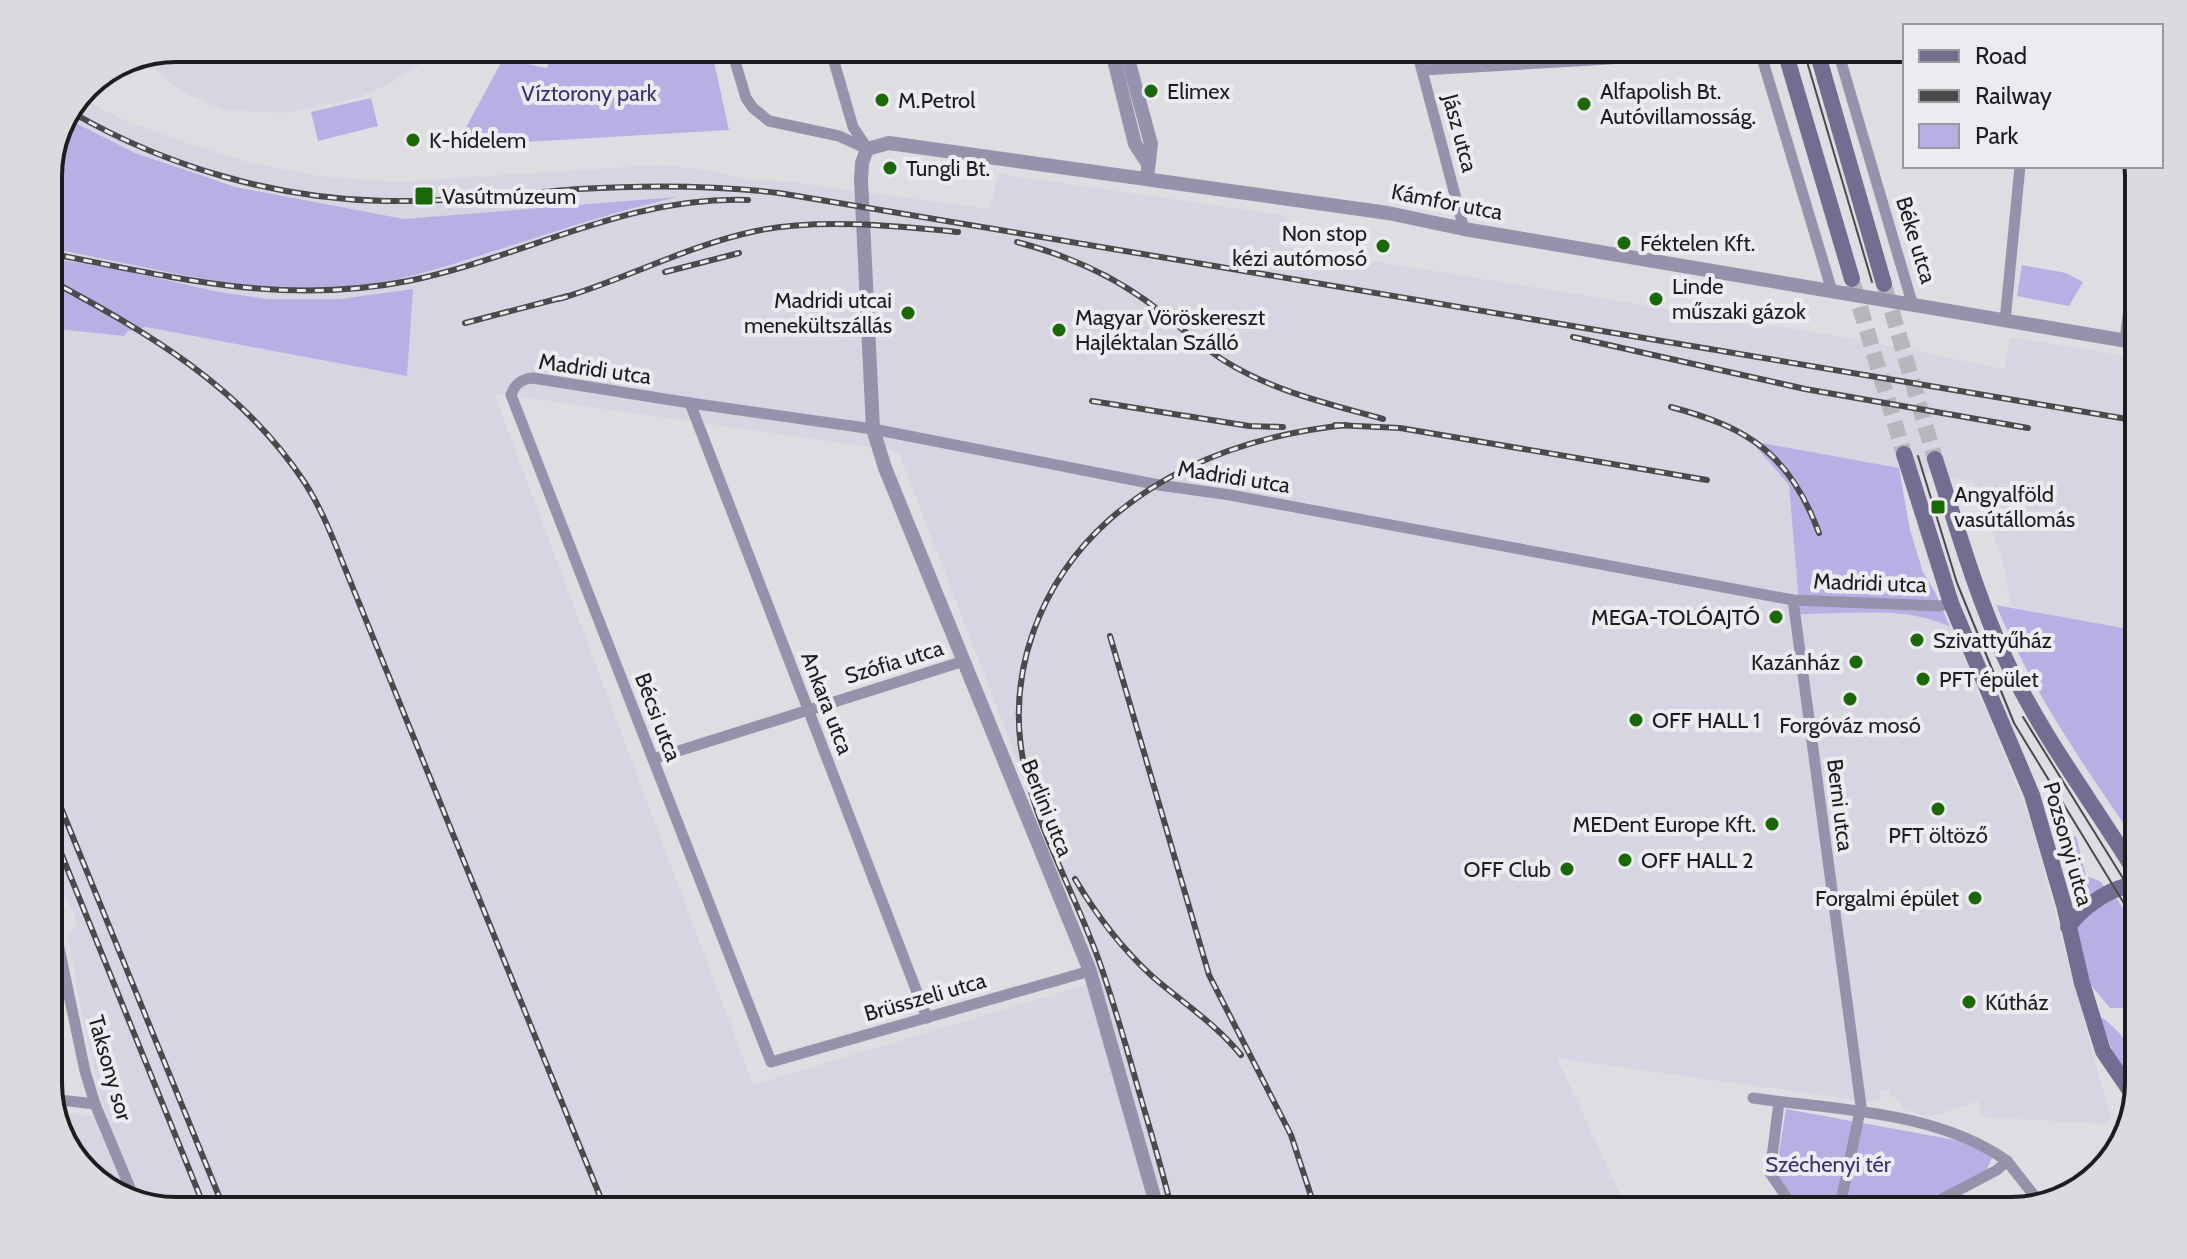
<svg xmlns="http://www.w3.org/2000/svg" width="2187" height="1259" font-family="Cabin,sans-serif">
  <style>
    .built { fill: #d7d5e1; fill-rule: evenodd }
    .green { fill: #b7b0e4 }
    .lines { fill: none; stroke-linecap: round; stroke-linejoin: round }
    .secondary-tunnel { stroke: #b7b7bb; stroke-width: 16; stroke-dasharray: 16 8; stroke-linecap: butt }
    .minor { stroke: #9592ac; stroke-width: 11 }
    .tertiary { stroke: #9592ac; stroke-width: 14 }
    .secondary { stroke: #726e92; stroke-width: 16 }
    .tram { stroke: #4a4a4d; stroke-width: 2 }
    .rail-casing { stroke: #4a4a4d; stroke-width: 6 }
    .rail { stroke: #ebebf0; stroke-width: 3; stroke-dasharray: 9; stroke-linecap: butt }
    .poi-dot { fill: #1b6806; stroke: #ebebf0; stroke-width: 3 }
    .labels { text-anchor: middle; dominant-baseline: central; stroke-width: 8; stroke-linejoin: round; paint-order: stroke }
    .poi-label { font-size: 22px; fill: #1d1d1f; stroke: #ebebf0; text-anchor: start }
    .park-label { font-size: 22px; fill: #3e2e72; stroke: #ebebf0 }
    .street-label { font-size: 22px; fill: #1d1d1f; stroke: #ebebf0 }
    .rim { fill: none; stroke: #1d1d1f; stroke-width: 4 }
  </style>
  <rect width="100%" height="100%" fill="#dedee2"/>
  <g class="built">
    <polygon points="176,48 446,48 389,84 355,99 284,113 224,110 182,92 144,61"/>
    <path d="M80,98L119,118L186,143L251,163L320,176L395,182L660,165L714,171L748,180L783,181L989,209L999,174L1288,216L1284,247L1861,340L2004,369L2010,337L2139,358V631L2011,607L2003,562L1973,482L1752,442L1789,485L1800,614L1853,611L1879,613L1934,618L1950,627L1976,685L1977,694L1984,705L2030,820L2111,1120L2108,1124L1981,1117L1978,1101L1929,1117L1905,1110L1893,1096L1891,1097L1889,1090L1879,1091L1880,1100L1869,1102L1557,1058L1628,1211H176L112,1194L69,1154L57,1117L58,1111L109,1119L102,1103L83,1021L68,936L78,923L48,860V328L124,336L128,331L146,327L407,376L412,289L340,299L285,300L250,297L219,292L117,269L48,258V248L250,285L319,288L391,280L427,272L637,206L670,198L404,219L277,196L182,170L135,153L70,120ZM494,393L898,451L1102,980L753,1085Z"/>
  </g>
  <g class="green">
    <polygon points="553,48 711,48 729,130 456,146 503,59 547,68"/>
    <polygon points="371,98 378,126 318,141 311,112"/>
    <path d="M70,120L135,153L236,187L404,219L677,197C612,212 548,234 485,254C444,267 403,280 361,286C257,299 150,266 48,248V168Z"/>
    <polygon points="48,258 117,269 219,292 268,299 340,299 413,289 407,376 146,327 128,331 124,336 48,328"/>
    <polygon points="2022,265 2066,273 2083,282 2069,306 2017,296"/>
    <path d="M1751,441L1899,468L1910,530L1923,572L1935,592L1950,627C1911,606 1844,614 1800,614L1789,485Z"/>
    <path d="M1996,605L2134,630L2129,655L2139,657V787L2124,797L2139,820V846C2084,766 2034,695 1996,605Z"/>
    <path d="M2076,836L2086,876L2100,881L2105,887L2085,905L2074,899C2071,879 2064,855 2072,837Z"/>
    <polygon points="2115,896 2139,934 2139,1003 2126,1008 2110,1008 2090,984 2077,926 2082,919"/>
    <path d="M2103,1018C2125,1036 2144,1060 2138,1089L2115,1058L2101,1019Z"/>
    <polygon points="1786,1109 1955,1140 1983,1151 1992,1158 1985,1173 1908,1211 1803,1211 1776,1172"/>
  </g>
  <g class="lines">
    <g class="secondary-tunnel">
      <polyline points="1853,284 1904,454"/>
      <polyline points="1885,288 1935,459"/>
    </g>
    <g class="minor">
      <polyline points="731,48 746,98 753,108 769,121 839,136 867,149"/>
      <polyline points="830,48 853,127 867,148"/>
      <polyline points="1416,48 1464,229"/>
      <polyline points="1759,48 1832,291"/>
      <polyline points="1837,48 1913,306"/>
      <polyline points="1423,70 1760,50"/>
      <polyline points="2005,321 2020,166"/>
      <polyline points="2125,341 2139,225"/>
      <polyline points="690,403 927,1018"/>
      <polyline points="1793,600 1861,1106 1839,1211"/>
      <polyline points="2134,644 2139,645"/>
      <polyline points="653,759 964,661"/>
      <polyline points="48,942 58,943 85,1071 95,1104 135,1200"/>
      <path d="M1090,971L771,1062L511,395C515,384 521,379 533,378L690,403L873,429L1159,485L1230,495L1793,600L1940,606L1951,603"/>
      <path d="M1753,1098C1836,1110 1937,1111 2007,1161L1997,1170L1919,1211"/>
      <polyline points="51,1099 95,1104"/>
      <polyline points="1779,1102 1770,1173 1796,1211"/>
      <polyline points="2007,1161 2040,1203"/>
    </g>
    <g class="tertiary">
      <polyline points="1111,48 1135,144 1148,164"/>
      <polyline points="1125,48 1151,144 1147,178"/>
      <polyline points="1158,1211 1090,971 885,468 873,429 861,180 862,163 867,149 889,143 1388,213 1464,229 2139,343"/>
    </g>
    <g class="secondary">
      <polyline points="1784,48 1852,279"/>
      <polyline points="1816,48 1884,284"/>
      <polyline points="1904,454 1951,603 2032,795 2064,905 2082,983 2103,1051 2135,1098"/>
      <path d="M1935,459C1957,527 1976,595 2006,660C2042,737 2095,805 2139,878"/>
      <path d="M2068,927C2081,909 2104,892 2126,886L2139,892"/>
    </g>
    <g class="tram">
      <polyline points="1803,48 1872,282"/>
      <polyline points="1918,456 1957,583 2014,723 2139,928"/>
      <polyline points="2023,717 2139,904"/>
    </g>
    <g class="rail-casing">
      <g id="rail">
        <path d="M73,113C167,167 277,199 385,201C450,202 515,194 579,189C646,185 712,185 779,193L2139,421"/>
        <path d="M1017,242C1062,254 1106,272 1145,300C1173,320 1198,345 1228,363C1276,392 1330,404 1383,419"/>
        <path d="M48,253C172,277 281,306 408,281C525,257 625,196 748,200"/>
        <polyline points="665,272 739,253"/>
        <path d="M48,279C148,333 240,385 305,483C321,508 333,538 344,566L606,1211"/>
        <path d="M559,299C626,279 689,245 756,231C817,218 896,226 958,232"/>
        <polyline points="465,323 568,296"/>
        <polyline points="1573,337 1805,389 2028,428"/>
        <polyline points="1092,401 1249,426 1283,427"/>
        <path d="M1671,407C1750,428 1790,455 1819,533"/>
        <polyline points="1335,425 1400,428 1707,480"/>
        <polyline points="1110,636 1209,975 1291,1135 1316,1211"/>
        <polyline points="48,776 225,1211"/>
        <polyline points="48,821 206,1211"/>
        <path d="M1075,879C1097,916 1121,948 1153,977C1183,1003 1216,1024 1241,1055"/>
        <path d="M1172,1211C1163,1172 1151,1133 1140,1095C1126,1046 1113,998 1095,950C1072,889 1038,829 1024,765C1005,673 1040,582 1109,520C1175,462 1260,434 1346,425"/>
      </g>
    </g>
    <use href="#rail" class="rail"/>
  </g>
  <g class="poi-dot">
    <circle cx="1151" cy="91" r="8"/>
    <circle cx="882" cy="100" r="8"/>
    <circle cx="1584" cy="104" r="8"/>
    <circle cx="413" cy="140" r="8"/>
    <circle cx="890" cy="168" r="8"/>
    <rect x="414" y="186" width="20" height="20" rx="4"/>
    <circle cx="1624" cy="243" r="8"/>
    <circle cx="1383" cy="246" r="8"/>
    <circle cx="1656" cy="299" r="8"/>
    <circle cx="908" cy="313" r="8"/>
    <circle cx="1059" cy="330" r="8"/>
    <rect x="1930" y="499" width="16" height="16" rx="4"/>
    <circle cx="1776" cy="617" r="8"/>
    <circle cx="1917" cy="640" r="8"/>
    <circle cx="1856" cy="662" r="8"/>
    <circle cx="1923" cy="679" r="8"/>
    <circle cx="1850" cy="699" r="8"/>
    <circle cx="1636" cy="720" r="8"/>
    <circle cx="1938" cy="809" r="8"/>
    <circle cx="1772" cy="824" r="8"/>
    <circle cx="1625" cy="860" r="8"/>
    <circle cx="1567" cy="869" r="8"/>
    <circle cx="1975" cy="898" r="8"/>
    <circle cx="1969" cy="1002" r="8"/>
  </g>
  <g class="labels">
    <g class="poi-label">
      <text x="1167" y="91">Elimex</text>
      <text x="1600" y="91">Alfapolish Bt.<tspan x="1600" dy="25">Autóvillamosság.</tspan></text>
      <text x="898" y="100">M.Petrol</text>
      <text x="429" y="140">K-hídelem</text>
      <text x="906" y="168">Tungli Bt.</text>
      <text x="442" y="196">Vasútmúzeum</text>
      <text x="1367" y="233" text-anchor="end">Non stop<tspan x="1367" dy="25">kézi autómosó</tspan></text>
      <text x="1640" y="243">Féktelen Kft.</text>
      <text x="1672" y="286">Linde<tspan x="1672" dy="25">műszaki gázok</tspan></text>
      <text x="892" y="300" text-anchor="end">Madridi utcai<tspan x="892" dy="25">menekültszállás</tspan></text>
      <text x="1075" y="317">Magyar Vöröskereszt<tspan x="1075" dy="25">Hajléktalan Szálló</tspan></text>
      <text x="1954" y="494">Angyalföld<tspan x="1954" dy="25">vasútállomás</tspan></text>
      <text x="1760" y="617" text-anchor="end">MEGA-TOLÓAJTÓ</text>
      <text x="1933" y="640">Szivattyűház</text>
      <text x="1840" y="662" text-anchor="end">Kazánház</text>
      <text x="1939" y="679">PFT épület</text>
      <text x="1652" y="720">OFF HALL 1</text>
      <text x="1850" y="725" text-anchor="middle">Forgóváz mosó</text>
      <text x="1756" y="824" text-anchor="end">MEDent Europe Kft.</text>
      <text x="1938" y="835" text-anchor="middle">PFT öltöző</text>
      <text x="1641" y="860">OFF HALL 2</text>
      <text x="1551" y="869" text-anchor="end">OFF Club</text>
      <text x="1959" y="898" text-anchor="end">Forgalmi épület</text>
      <text x="1985" y="1002">Kútház</text>
    </g>
    <g class="park-label">
      <text x="589" y="93">Víztorony park</text>
      <text x="1828" y="1164">Széchenyi tér</text>
    </g>
    <g class="street-label">
      <text transform="translate(1460 133) rotate(75)">Jász utca</text>
      <text transform="translate(1447 202) rotate(11)">Kámfor utca</text>
      <text transform="translate(1916 240) rotate(73)">Béke utca</text>
      <text transform="translate(595 369) rotate(8)">Madridi utca</text>
      <text transform="translate(1234 477) rotate(9)">Madridi utca</text>
      <text transform="translate(1870 583) rotate(2)">Madridi utca</text>
      <text transform="translate(894 662) rotate(-17)">Szófia utca</text>
      <text transform="translate(827 703) rotate(69)">Ankara utca</text>
      <text transform="translate(658 717) rotate(69)">Bécsi utca</text>
      <text transform="translate(1840 805) rotate(83)">Berni utca</text>
      <text transform="translate(1047 808) rotate(68)">Berlini utca</text>
      <text transform="translate(2068 844) rotate(74)">Pozsonyi utca</text>
      <text transform="translate(925 997) rotate(-16)">Brüsszeli utca</text>
      <text transform="translate(110 1068) rotate(74)">Taksony sor</text>
    </g>
  </g>
  <path d="M0 0H2187V1259H0ZM176 62H2011A114 114 0 0 1 2125 176V1083A114 114 0 0 1 2011 1197H176A114 114 0 0 1 62 1083V176A114 114 0 0 1 176 62Z" fill="#dbdbdf" fill-rule="evenodd"/>
  <path class="rim" d="M176 62H2011A114 114 0 0 1 2125 176V1083A114 114 0 0 1 2011 1197H176A114 114 0 0 1 62 1083V176A114 114 0 0 1 176 62Z"/>
  <rect x="1903" y="24" width="260" height="144" fill="#ebebf0" stroke="#99999c" stroke-width="2"/>
  <rect x="1919" y="50" width="40" height="12" fill="#726e92" stroke="#99999c" stroke-width="2"/>
  <text x="1975" y="64" font-size="24" fill="#1d1d1f">Road</text>
  <rect x="1919" y="90" width="40" height="12" fill="#4a4a4d" stroke="#99999c" stroke-width="2"/>
  <text x="1975" y="104" font-size="24" fill="#1d1d1f">Railway</text>
  <rect x="1919" y="124" width="40" height="24" fill="#b7b0e4" stroke="#99999c" stroke-width="2"/>
  <text x="1975" y="144" font-size="24" fill="#1d1d1f">Park</text>
</svg>
